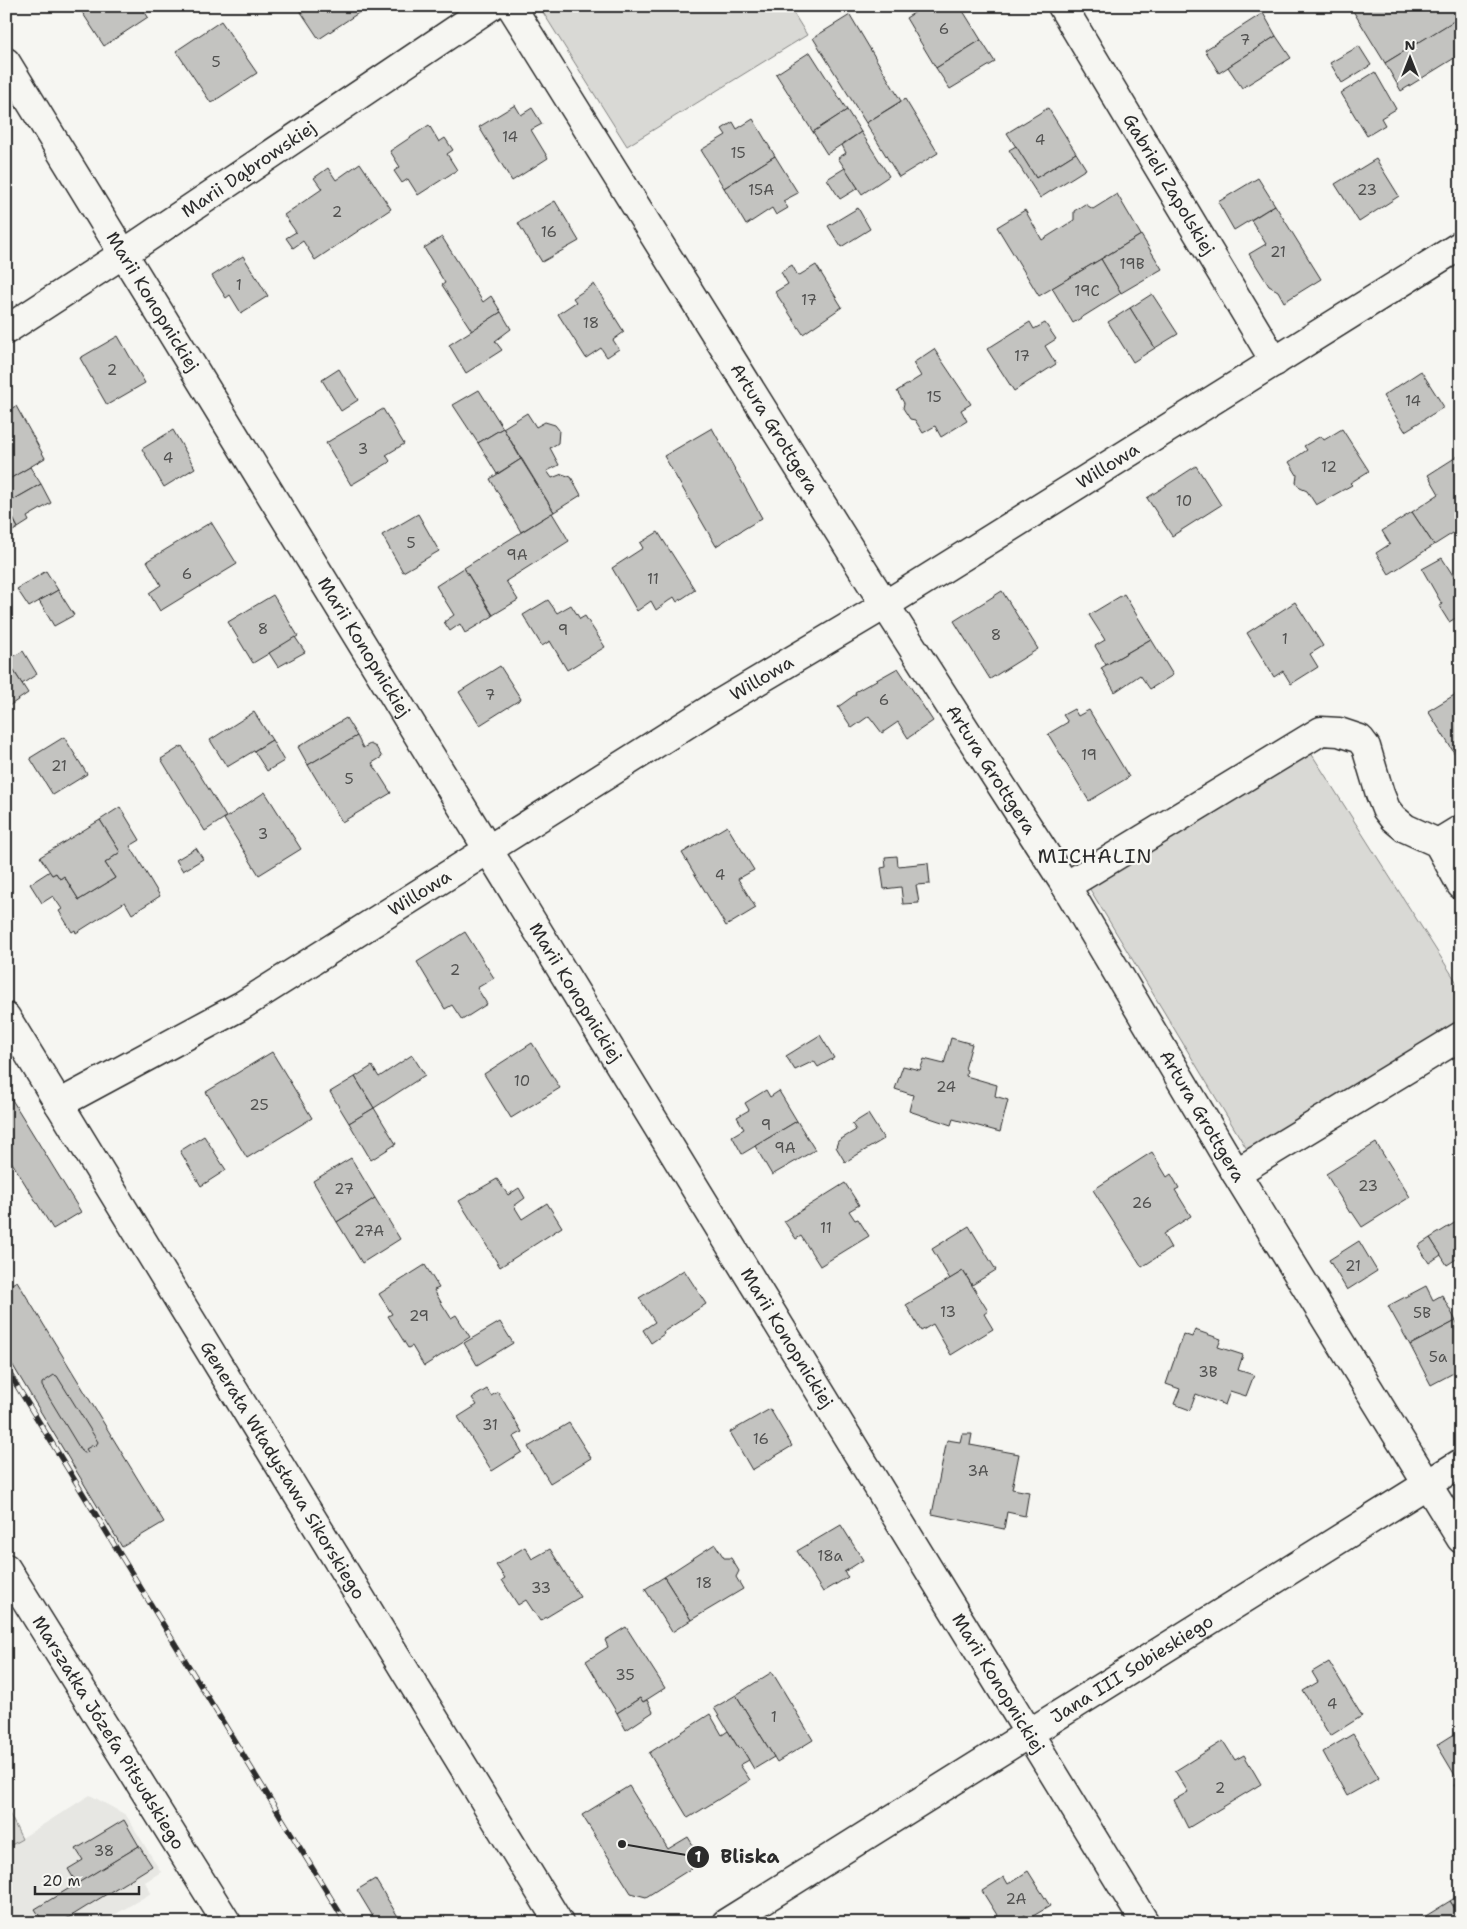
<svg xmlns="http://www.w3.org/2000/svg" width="1467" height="1929" font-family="'Shantell Sans',sans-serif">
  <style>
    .built { fill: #e7e7e3 }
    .green { fill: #d9d9d5; stroke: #828280 }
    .building { fill: #c3c3c0; stroke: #2b2b2b }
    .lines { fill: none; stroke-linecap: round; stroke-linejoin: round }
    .minor-casing { stroke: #2b2b2b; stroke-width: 31 }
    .major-casing { stroke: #2b2b2b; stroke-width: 31 }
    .minor { stroke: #f6f6f2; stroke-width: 28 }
    .major { stroke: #f6f6f2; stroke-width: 28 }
    .rail-casing { stroke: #2b2b2b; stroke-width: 5.5 }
    .rail { stroke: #f6f6f2; stroke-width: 4; stroke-dasharray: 11; stroke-linecap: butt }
    .labels { text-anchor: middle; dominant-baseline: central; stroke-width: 4.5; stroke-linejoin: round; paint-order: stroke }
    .number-label { font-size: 15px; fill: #515150 }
    .street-label { font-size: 18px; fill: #2b2b2b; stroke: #f6f6f2 }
    .quarter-label { font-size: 20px; letter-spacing: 1px; fill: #2b2b2b; stroke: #f6f6f2 }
    .leader { fill: none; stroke: #2b2b2b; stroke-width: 2 }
    .callout-dot { fill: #2b2b2b; stroke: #f6f6f2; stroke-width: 2 }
    .mark-label { font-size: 15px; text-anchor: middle; font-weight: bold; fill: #fff }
    .callout-label { font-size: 19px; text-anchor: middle; font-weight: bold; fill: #2b2b2b; stroke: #f6f6f2; stroke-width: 4.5; stroke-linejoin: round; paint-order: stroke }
  </style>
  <rect width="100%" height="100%" fill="#f6f6f2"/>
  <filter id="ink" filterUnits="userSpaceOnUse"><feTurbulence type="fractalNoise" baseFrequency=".02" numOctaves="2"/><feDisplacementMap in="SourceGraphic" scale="10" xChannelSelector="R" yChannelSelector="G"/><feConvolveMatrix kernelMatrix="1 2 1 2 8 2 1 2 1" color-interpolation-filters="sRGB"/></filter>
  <g filter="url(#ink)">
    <polygon class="built" points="90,1795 126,1815 161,1872 145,1882 151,1893 101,1923 6,1923 6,1848"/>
    <g class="green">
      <polygon points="539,6 789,6 807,35 627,146"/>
      <polygon points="1309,750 1461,989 1461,1020 1248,1151 1088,886"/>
      <polygon points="6,1807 22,1839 6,1848"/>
    </g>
    <g class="building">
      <polygon points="78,6 141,6 148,17 104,46"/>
      <polygon points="297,6 369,6 319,39"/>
      <polygon points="925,6 960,6 981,40 936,68 906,18"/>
      <polygon points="1350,6 1461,6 1461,17 1385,63"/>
      <polygon points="1263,13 1276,36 1219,73 1205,50"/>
      <polygon points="850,15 901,101 866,123 813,38"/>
      <polygon points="1457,19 1461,24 1461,54 1401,91 1385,63"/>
      <polygon points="221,21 257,73 211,103 176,51"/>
      <polygon points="1276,36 1291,58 1242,88 1228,67"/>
      <polygon points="981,40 995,62 950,89 936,68"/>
      <polygon points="1359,46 1371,65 1342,83 1330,63"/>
      <polygon points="810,52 847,110 813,132 776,74"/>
      <polygon points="1375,72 1396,109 1381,118 1385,125 1367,136 1341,93"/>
      <polygon points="905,99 938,153 899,177 866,123"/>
      <polygon points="515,105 521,115 532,108 542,124 531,130 548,158 512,181 479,127"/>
      <polygon points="1048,108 1076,153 1036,178 1007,133"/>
      <polygon points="847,110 861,132 827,154 813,132"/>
      <polygon points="753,119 775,156 724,188 701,150 726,135 722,129 733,122 737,129"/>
      <polygon points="429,125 439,142 445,138 453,150 447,154 457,170 418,195 408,179 402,183 394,171 400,167 390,151"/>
      <polygon points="861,132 889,176 862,194 838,158 846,153 842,145"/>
      <polygon points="1016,146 1036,178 1076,153 1086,169 1040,198 1009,150"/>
      <polygon points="775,156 798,193 783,201 788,208 776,215 772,208 746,225 724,188"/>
      <polygon points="1376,159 1399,196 1359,222 1335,184"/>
      <polygon points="360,163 391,209 315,260 303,241 293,248 286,238 296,232 284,215 322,189 314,178 328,168 336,180"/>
      <polygon points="845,168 858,188 840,199 827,179"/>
      <polygon points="1258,178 1275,205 1234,230 1218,202"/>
      <polygon points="1117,194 1141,235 1039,296 997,227 1025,210 1042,240 1074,220 1074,211 1085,204 1093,209"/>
      <polygon points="555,201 579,241 542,262 518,223"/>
      <polygon points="1275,205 1321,279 1284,302 1278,291 1269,286 1249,254 1266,244 1251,220"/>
      <polygon points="858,208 870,229 841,247 828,226"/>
      <polygon points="1141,235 1162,269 1121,293 1101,259"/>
      <polygon points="442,237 483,302 491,296 501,312 472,331 442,285 445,283 424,248"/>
      <polygon points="243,256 268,296 241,313 230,295 226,298 212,276"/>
      <polygon points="1101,259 1121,293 1073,323 1052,288"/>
      <polygon points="792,265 798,276 816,265 842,307 803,334 775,292 788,284 781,272"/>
      <polygon points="594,284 624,332 613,340 619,349 607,357 601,348 586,358 558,314 576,302 573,298"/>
      <polygon points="1152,294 1178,334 1155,348 1130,308"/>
      <polygon points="1130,308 1155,348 1133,362 1108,322"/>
      <polygon points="501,312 511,329 495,341 502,350 466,373 449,345"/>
      <polygon points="1030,322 1034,329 1045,323 1056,339 1045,346 1056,364 1014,391 987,349"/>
      <polygon points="118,336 145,383 107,405 80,358"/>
      <polygon points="934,349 971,404 961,410 967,421 941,437 935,426 923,433 915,420 910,419 903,408 904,403 897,391 921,376 913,363"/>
      <polygon points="339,369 358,400 341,411 322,380"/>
      <polygon points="1421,371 1444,407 1405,431 1383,396"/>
      <polygon points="479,390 503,428 478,443 453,405"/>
      <polygon points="16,406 45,458 8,480 6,411"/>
      <polygon points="383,409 404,444 386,455 390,461 388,463 351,485 326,443"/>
      <polygon points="527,413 536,427 545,422 555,425 559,430 558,443 550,448 559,465 547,471 552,478 562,474 571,477 581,495 554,512 503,428"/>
      <polygon points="503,428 521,459 497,474 478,443"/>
      <polygon points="712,428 762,518 716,546 664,456"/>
      <polygon points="1342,429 1369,471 1350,483 1352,485 1316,505 1307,491 1300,488 1296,483 1297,475 1289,462 1307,450 1304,446 1321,436 1324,440"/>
      <polygon points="173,430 195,468 164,487 142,449"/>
      <polygon points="1461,454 1461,528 1434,545 1412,512 1439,494 1428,475"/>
      <polygon points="521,459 554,512 521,532 490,479"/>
      <polygon points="1196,466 1221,505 1172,536 1147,498"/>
      <polygon points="30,467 41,484 6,504 6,481"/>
      <polygon points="41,484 51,503 27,517 29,521 18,528 6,504"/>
      <polygon points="6,507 18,528 6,535"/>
      <polygon points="1412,512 1434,545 1389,574 1376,553 1390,544 1382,531"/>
      <polygon points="552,513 569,541 506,581 518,600 493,615 464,568"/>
      <polygon points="418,514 439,551 403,572 382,535"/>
      <polygon points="211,522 237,564 160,611 149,593 161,585 147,561"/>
      <polygon points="658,532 695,590 677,602 674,597 656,610 651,601 637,611 612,568 643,548 640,543"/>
      <polygon points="1442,558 1461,588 1461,615 1449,622 1439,606 1442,604 1422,569"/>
      <polygon points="464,568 493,616 465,633 460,624 450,631 444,622 454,615 436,586"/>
      <polygon points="46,571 58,590 29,607 17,589"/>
      <polygon points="58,590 74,615 54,626 39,601"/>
      <polygon points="1002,591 1038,649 990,679 954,621"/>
      <polygon points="1124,594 1151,639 1106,665 1095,646 1105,640 1089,615"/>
      <polygon points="273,595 298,636 253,663 228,622"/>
      <polygon points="548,600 557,613 571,605 580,619 585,616 605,647 567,670 550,641 542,646 523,615"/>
      <polygon points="1295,602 1323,646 1310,654 1318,667 1291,684 1283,671 1274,677 1247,633"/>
      <polygon points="295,637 305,652 278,667 269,653"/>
      <polygon points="1151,639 1173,675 1150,689 1140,675 1115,692 1101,668"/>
      <polygon points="23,651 37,674 22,684 7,660"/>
      <polygon points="6,659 28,693 6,708"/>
      <polygon points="500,666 521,699 480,725 459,692"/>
      <polygon points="898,668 933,721 908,738 898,722 882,733 869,716 852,728 838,707 856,694 855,692"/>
      <polygon points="1461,691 1461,757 1458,759 1428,711"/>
      <polygon points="1074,709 1078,716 1089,710 1129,777 1089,801 1048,734 1068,722 1063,715"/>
      <polygon points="254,712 272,740 227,767 210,740"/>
      <polygon points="346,718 357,736 308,765 298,747"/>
      <polygon points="357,736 363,748 370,744 376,747 382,757 372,763 391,793 342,822 308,765"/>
      <polygon points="64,737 87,774 53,795 30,758"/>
      <polygon points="272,740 284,761 267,771 254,751"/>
      <polygon points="182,746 226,817 205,831 161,759"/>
      <polygon points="265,792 301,849 259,875 224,819"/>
      <polygon points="120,807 140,840 130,846 160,896 132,914 125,902 76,933 75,930 72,932 59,911 62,909 53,896 42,903 30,884 50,871 52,875 56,873 60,879 64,876 79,900 115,878 105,863 120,852 100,820"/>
      <polygon points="100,820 120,852 105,863 115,878 79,900 64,876 60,879 56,873 52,875 40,857"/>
      <polygon points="727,826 754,870 738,879 756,908 726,926 682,853"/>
      <polygon points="196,848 203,859 183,871 176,860"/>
      <polygon points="897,856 898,866 928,863 930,884 916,885 919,903 903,904 901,887 884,889 881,868 886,867 885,857"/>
      <polygon points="465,932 494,978 477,988 487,1004 462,1020 452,1005 445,1009 417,962"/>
      <polygon points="820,1035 834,1058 818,1067 814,1061 795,1070 786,1056"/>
      <polygon points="951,1038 972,1044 965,1069 967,1070 966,1076 997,1085 995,1096 1008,1100 1000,1132 953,1119 951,1125 909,1111 913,1095 895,1089 903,1066 920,1070 924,1059 944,1064"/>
      <polygon points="532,1043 560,1088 511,1118 484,1074"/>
      <polygon points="272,1052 312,1118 247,1158 206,1092"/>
      <polygon points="412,1055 425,1075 374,1108 355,1077 372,1066 379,1077"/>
      <polygon points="355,1077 374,1108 349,1123 330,1092"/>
      <polygon points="6,1090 81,1212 53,1229 6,1153"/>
      <polygon points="766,1090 770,1097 779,1091 797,1121 742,1154 732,1136 744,1129 737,1117 749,1110 745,1103"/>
      <polygon points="374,1108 396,1144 371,1160 349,1123"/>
      <polygon points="868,1114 884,1139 845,1162 836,1147 838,1141 856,1130 852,1124"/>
      <polygon points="797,1121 815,1150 772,1175 755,1146"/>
      <polygon points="204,1136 226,1170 201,1186 180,1151"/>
      <polygon points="1376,1143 1410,1197 1362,1227 1352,1212 1350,1213 1326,1174"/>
      <polygon points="1152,1152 1167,1177 1171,1174 1179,1188 1175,1190 1191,1216 1163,1234 1171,1248 1142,1267 1093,1190"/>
      <polygon points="351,1158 375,1198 337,1222 313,1181"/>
      <polygon points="497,1179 508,1195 519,1188 525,1198 514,1206 522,1219 547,1203 562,1227 500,1267 459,1201"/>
      <polygon points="845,1183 859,1205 849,1211 855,1220 858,1219 869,1236 820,1266 801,1236 796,1239 784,1221"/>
      <polygon points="375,1198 400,1239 362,1263 337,1222"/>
      <polygon points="1461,1219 1461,1256 1447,1265 1430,1238"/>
      <polygon points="969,1226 996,1270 972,1285 963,1271 950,1279 932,1249"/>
      <polygon points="1430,1238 1441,1255 1429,1263 1418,1246"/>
      <polygon points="1359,1241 1377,1271 1347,1290 1329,1260"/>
      <polygon points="425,1265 439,1288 434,1290 442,1304 451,1318 456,1315 470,1337 424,1366 412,1346 408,1348 388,1316 392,1314 379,1294"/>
      <polygon points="684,1270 706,1304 663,1332 664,1334 651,1343 643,1330 655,1322 639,1298"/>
      <polygon points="963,1271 988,1311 984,1314 993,1329 951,1355 933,1324 921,1331 906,1305"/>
      <polygon points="17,1281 164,1522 122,1547 6,1354 6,1287"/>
      <polygon points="1426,1286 1433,1300 1442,1295 1456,1321 1410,1345 1388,1306"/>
      <polygon points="1456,1321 1461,1330 1461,1369 1431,1385 1410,1345"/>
      <polygon points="500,1322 513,1343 477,1365 464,1343"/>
      <polygon points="1195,1330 1221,1339 1218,1347 1243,1355 1238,1370 1254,1375 1246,1396 1230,1391 1225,1405 1196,1394 1190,1410 1174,1404 1180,1389 1166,1384 1183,1334 1192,1337"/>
      <polygon points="54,1375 57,1376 98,1442 95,1447 93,1445 86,1449 88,1452 85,1453 82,1452 42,1386 42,1383"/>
      <polygon points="487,1389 491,1396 498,1392 522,1432 513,1437 522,1452 492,1471 458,1417 477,1405 472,1398"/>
      <polygon points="770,1409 792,1446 752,1470 730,1432"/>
      <polygon points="569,1423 591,1458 550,1483 528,1447"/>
      <polygon points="962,1434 972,1434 970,1445 1019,1454 1012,1489 1029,1492 1025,1516 1007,1512 1004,1529 932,1514 947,1440 960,1442"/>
      <polygon points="841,1525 863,1560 844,1572 848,1577 823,1592 797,1551"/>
      <polygon points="715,1544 724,1558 731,1558 739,1571 736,1577 743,1589 691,1620 664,1577"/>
      <polygon points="525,1547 532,1559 550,1549 580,1597 540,1621 526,1600 518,1605 502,1580 505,1578 496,1565"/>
      <polygon points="664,1577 691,1620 672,1632 645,1589"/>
      <polygon points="626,1627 665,1688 643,1702 640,1698 617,1713 586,1661 608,1647 605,1640"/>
      <polygon points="1329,1662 1362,1716 1330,1736 1303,1691 1318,1682 1312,1672"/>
      <polygon points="772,1672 813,1740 777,1762 736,1695"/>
      <polygon points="736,1695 774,1757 754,1769 741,1747 739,1749 714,1708"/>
      <polygon points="640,1698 643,1702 647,1700 653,1712 626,1730 617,1713"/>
      <polygon points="710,1714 722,1735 728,1731 739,1749 741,1747 749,1760 740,1765 750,1780 688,1818 649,1753"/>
      <polygon points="1461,1730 1461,1796 1454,1785 1459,1782 1437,1745"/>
      <polygon points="1353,1734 1379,1778 1347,1796 1323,1752"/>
      <polygon points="1223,1741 1235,1760 1244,1755 1261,1784 1188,1828 1174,1800 1188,1792 1175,1771"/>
      <polygon points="629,1786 668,1849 688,1837 703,1861 646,1897 631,1893 582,1815"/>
      <polygon points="124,1820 139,1846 77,1884 68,1869 83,1860 76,1849"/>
      <polygon points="139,1846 152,1866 60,1923 44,1923 35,1909"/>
      <polygon points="1028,1871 1050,1906 1028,1919 1025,1915 1013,1923 1002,1923 982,1891 1004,1877 1008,1884"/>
      <polygon points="375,1879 402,1923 377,1923 357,1890"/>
      <polygon points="1461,1894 1461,1918 1450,1901"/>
      <polygon points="1450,1901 1461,1918 1461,1923 1423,1923 1421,1919"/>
    </g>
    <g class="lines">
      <g class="minor-casing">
        <g id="minor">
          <path id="s1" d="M511,6L871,583L1066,886L1236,1173L1461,1539"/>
          <path id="s2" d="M1062,6L1275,362"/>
          <path id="s3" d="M6,62L1145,1923"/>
          <path id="s4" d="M6,330L123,254L491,6"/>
          <polyline points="1438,843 1461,829"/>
          <polyline points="1066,886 1321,731 1339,732 1360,739 1366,747 1380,794 1386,809 1393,818 1405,828 1438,843 1461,885"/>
          <path id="s5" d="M59,1104L241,1006L717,705L885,605L1461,245"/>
          <polyline points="1236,1173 1461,1036"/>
          <path id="s6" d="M726,1923L1461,1463"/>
        </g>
      </g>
      <g class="major-casing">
        <g id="major">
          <path id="s7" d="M6,1017L559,1923"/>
          <path id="s8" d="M6,1568L227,1923"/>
        </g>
      </g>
      <use href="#minor" class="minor"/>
      <use href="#major" class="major"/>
      <g class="rail-casing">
        <polyline id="rail" points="6,1368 346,1923"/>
      </g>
      <use href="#rail" class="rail"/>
    </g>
  </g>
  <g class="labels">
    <g class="number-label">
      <text x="944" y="29">6</text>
      <text x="1245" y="40">7</text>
      <text x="216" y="62">5</text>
      <text x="510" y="137">14</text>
      <text x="1040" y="140">4</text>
      <text x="738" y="153">15</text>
      <text x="761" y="190">15A</text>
      <text x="1367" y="190">23</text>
      <text x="337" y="212">2</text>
      <text x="549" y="232">16</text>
      <text x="1278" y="252">21</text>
      <text x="1132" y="264">19B</text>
      <text x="239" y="285">1</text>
      <text x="1087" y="291">19C</text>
      <text x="809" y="300">17</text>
      <text x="591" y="323">18</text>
      <text x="1022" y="356">17</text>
      <text x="112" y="370">2</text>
      <text x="934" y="397">15</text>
      <text x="1413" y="401">14</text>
      <text x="363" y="449">3</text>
      <text x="168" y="458">4</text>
      <text x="1329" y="467">12</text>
      <text x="1184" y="501">10</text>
      <text x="411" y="543">5</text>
      <text x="517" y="555">9A</text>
      <text x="187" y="574">6</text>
      <text x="653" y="579">11</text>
      <text x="263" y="629">8</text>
      <text x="563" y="630">9</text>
      <text x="996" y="635">8</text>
      <text x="1285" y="639">1</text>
      <text x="490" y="695">7</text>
      <text x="884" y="700">6</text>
      <text x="1089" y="755">19</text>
      <text x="59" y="766">21</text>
      <text x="349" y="779">5</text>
      <text x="263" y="834">3</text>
      <text x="720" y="875">4</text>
      <text x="455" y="970">2</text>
      <text x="522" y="1081">10</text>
      <text x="946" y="1087">24</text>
      <text x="259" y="1105">25</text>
      <text x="766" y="1125">9</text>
      <text x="785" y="1148">9A</text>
      <text x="1368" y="1186">23</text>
      <text x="344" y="1189">27</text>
      <text x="1142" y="1203">26</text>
      <text x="826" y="1228">11</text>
      <text x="369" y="1231">27A</text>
      <text x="1353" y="1266">21</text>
      <text x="948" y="1312">13</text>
      <text x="1422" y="1313">5B</text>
      <text x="419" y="1316">29</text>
      <text x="1438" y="1357">5a</text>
      <text x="1208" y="1372">3B</text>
      <text x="490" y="1425">31</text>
      <text x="761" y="1439">16</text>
      <text x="978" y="1471">3A</text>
      <text x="830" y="1556">18a</text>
      <text x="704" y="1583">18</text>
      <text x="541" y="1588">33</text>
      <text x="625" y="1675">35</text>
      <text x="1332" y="1704">4</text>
      <text x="774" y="1717">1</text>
      <text x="1220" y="1788">2</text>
      <text x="104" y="1851">38</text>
      <text x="1016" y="1899">2A</text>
    </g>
    <g class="street-label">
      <text stroke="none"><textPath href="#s4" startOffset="291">Marii Dąbrowskiej</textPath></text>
      <text stroke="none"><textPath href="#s2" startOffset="208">Gabrieli Zapolskiej</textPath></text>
      <text stroke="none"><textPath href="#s3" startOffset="281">Marii Konopnickiej</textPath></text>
      <text stroke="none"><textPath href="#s1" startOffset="498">Artura Grottgera</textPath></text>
      <text stroke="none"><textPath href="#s5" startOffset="1228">Willowa</textPath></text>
      <text stroke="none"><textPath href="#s3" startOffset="686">Marii Konopnickiej</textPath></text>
      <text stroke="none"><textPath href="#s5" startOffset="822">Willowa</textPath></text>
      <text stroke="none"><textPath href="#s1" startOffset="902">Artura Grottgera</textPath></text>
      <text stroke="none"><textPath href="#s5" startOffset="418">Willowa</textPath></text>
      <text stroke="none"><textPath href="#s3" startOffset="1091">Marii Konopnickiej</textPath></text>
      <text stroke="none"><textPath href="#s1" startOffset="1308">Artura Grottgera</textPath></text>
      <text stroke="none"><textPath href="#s3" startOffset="1496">Marii Konopnickiej</textPath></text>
      <text stroke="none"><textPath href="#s7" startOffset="531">Generała Władysława Sikorskiego</textPath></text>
      <text stroke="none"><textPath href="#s6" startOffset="479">Jana III Sobieskiego</textPath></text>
      <text stroke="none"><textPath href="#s3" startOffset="1901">Marii Konopnickiej</textPath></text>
      <text stroke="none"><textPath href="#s8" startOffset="194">Marszałka Józefa Piłsudskiego</textPath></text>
    </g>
    <g class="quarter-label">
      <text x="1095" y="856">MICHALIN</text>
    </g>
  </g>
  <path class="leader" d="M622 1844L698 1857"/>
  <g class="callout-dot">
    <circle cx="622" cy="1844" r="5"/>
    <circle cx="698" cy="1857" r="12"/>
  </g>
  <g class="mark-label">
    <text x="698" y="1862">1</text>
  </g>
  <g class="callout-label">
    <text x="750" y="1863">Bliska</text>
  </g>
  <rect width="1467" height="1929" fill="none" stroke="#f6f6f2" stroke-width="25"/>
  <rect x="12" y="12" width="1442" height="1904" fill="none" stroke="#2b2b2b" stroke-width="2" filter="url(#ink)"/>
  <g transform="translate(1410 58)" stroke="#f6f6f2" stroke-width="4" paint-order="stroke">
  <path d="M0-4L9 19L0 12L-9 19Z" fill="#2b2b2b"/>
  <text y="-8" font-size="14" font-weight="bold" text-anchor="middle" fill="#2b2b2b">N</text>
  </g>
  <path d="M35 1886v8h104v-8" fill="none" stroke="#2b2b2b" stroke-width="2.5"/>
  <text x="42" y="1886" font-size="15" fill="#2b2b2b" stroke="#f6f6f2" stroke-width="4" paint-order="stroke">20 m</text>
</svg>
